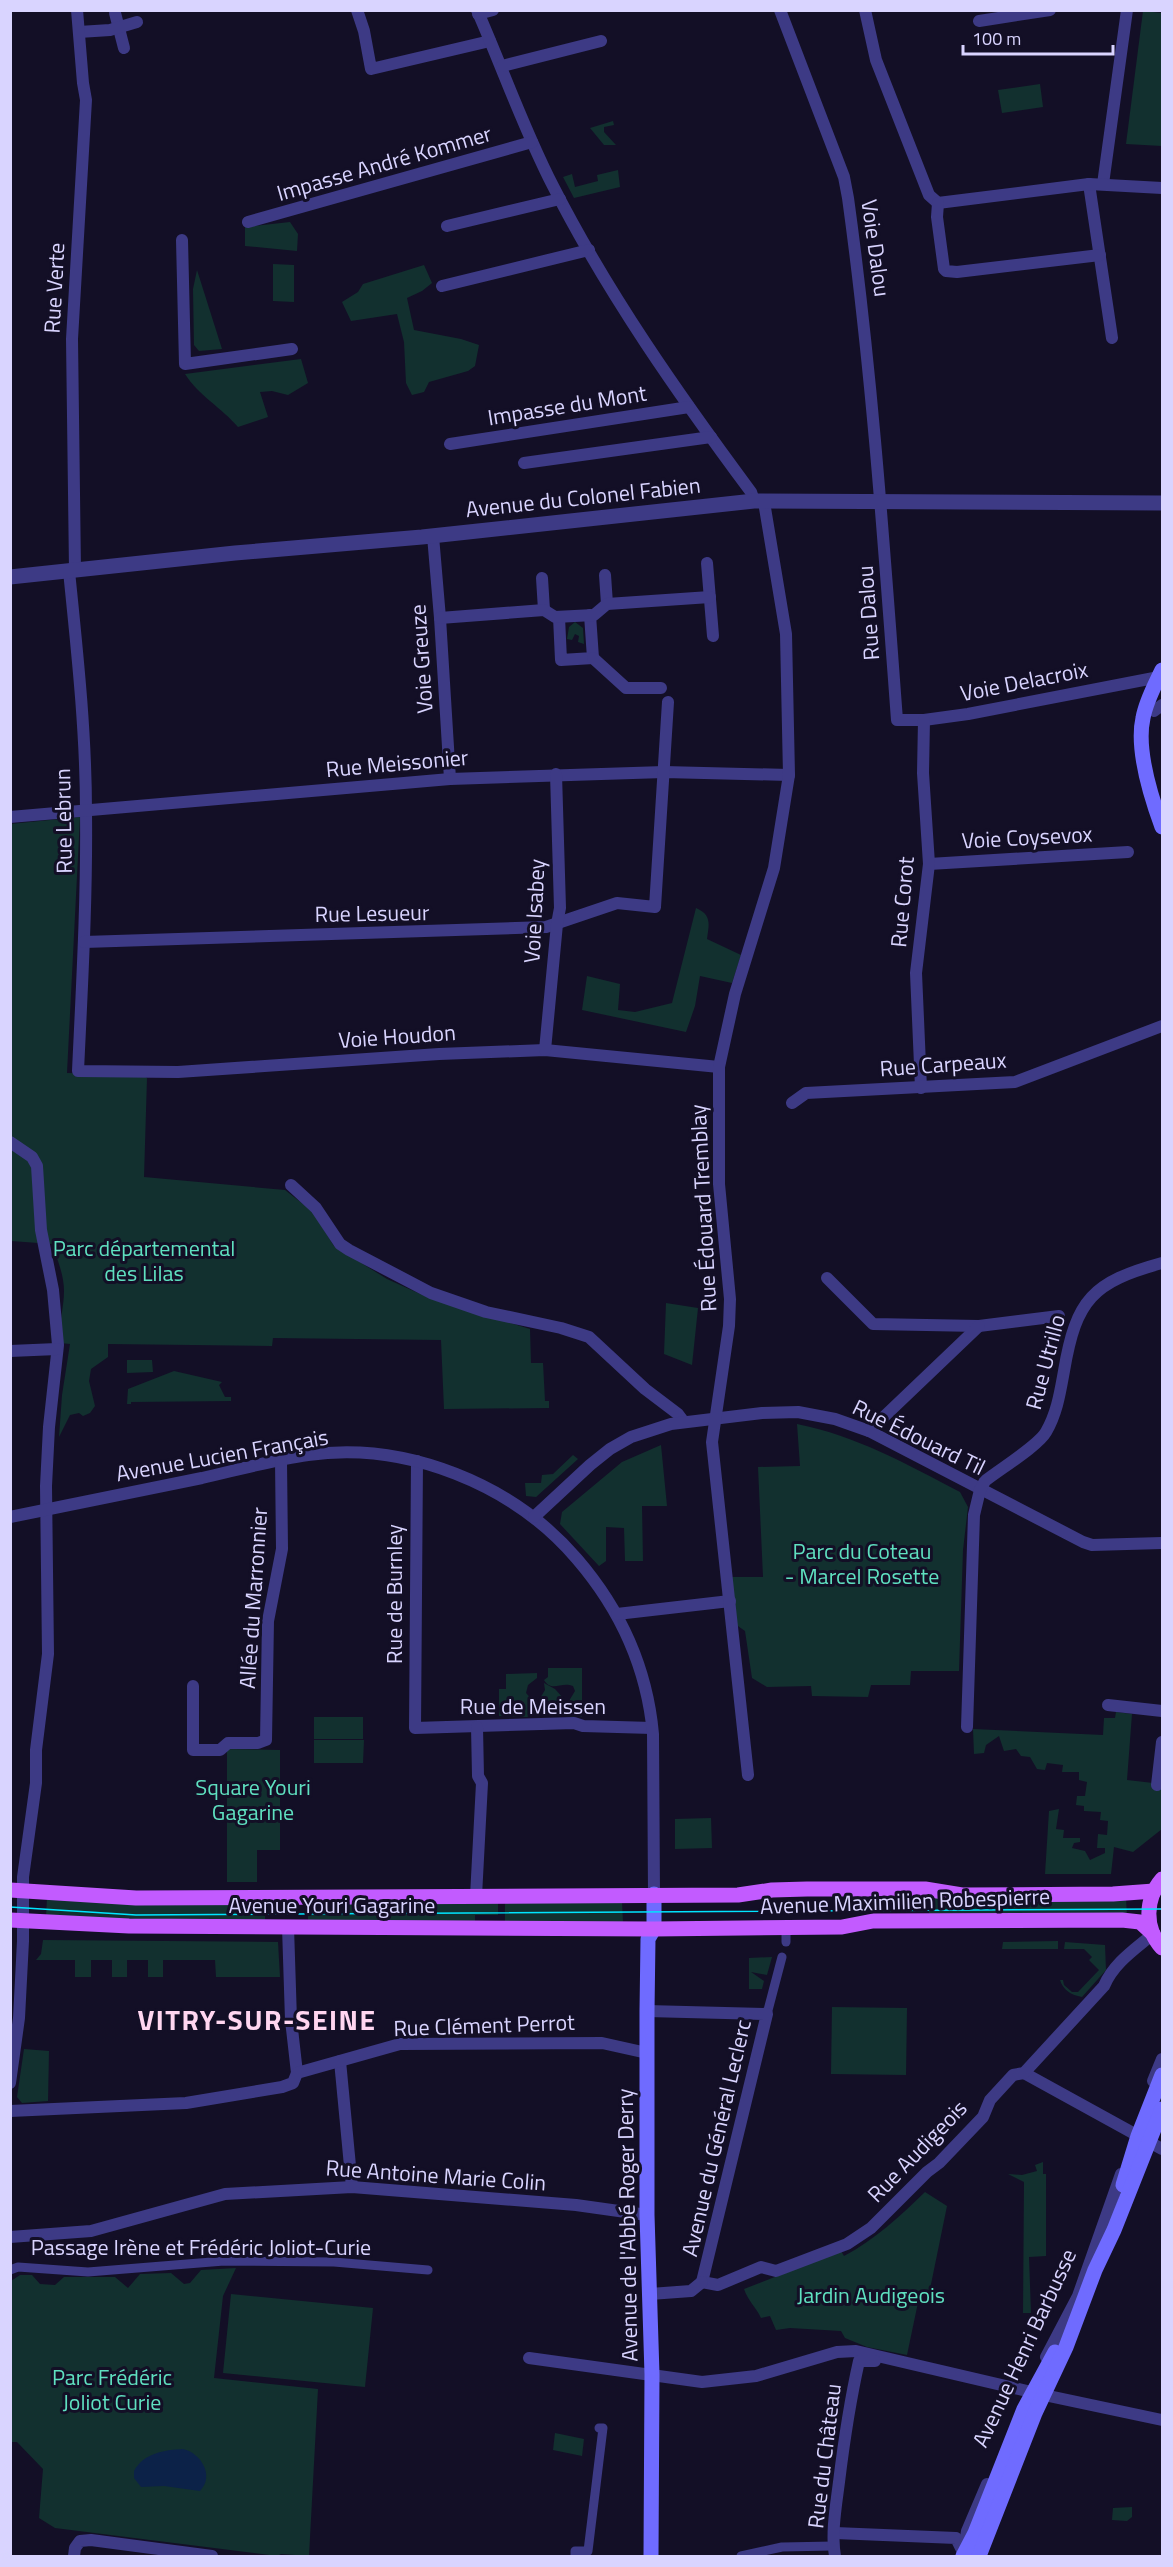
<svg xmlns="http://www.w3.org/2000/svg" width="1173" height="2567" font-family="'Titillium Web',sans-serif">
  <style>
    .green { fill: #12302f }
    .water { fill: #0c2248 }
    .lines { fill: none; stroke-linecap: round; stroke-linejoin: round }
    .pedestrian { stroke: #3d3a85; stroke-width: 9 }
    .minor { stroke: #3d3a85; stroke-width: 12 }
    .tertiary { stroke: #3d3a85; stroke-width: 15 }
    .secondary { stroke: #6f6bff; stroke-width: 15 }
    .primary { stroke: #c25bff; stroke-width: 15 }
    .tram { stroke: #00e5ff; stroke-width: 1.5 }
    .labels { text-anchor: middle; dominant-baseline: central; stroke-width: 6; stroke-linejoin: round; paint-order: stroke }
    .street-label { font-size: 22px; fill: #d9d4ff; stroke: #130f26 }
    .park-label { font-size: 22px; fill: #5fe0c0; stroke: #130f26 }
    .district-label { font-size: 28px; font-weight: bold; letter-spacing: 1.5px; fill: #ffd6f0; stroke: #130f26 }
  </style>
  <rect width="100%" height="100%" fill="#130f26"/>
  <g class="green">
    <polygon points="1143,11 1162,13 1162,146 1126,144"/>
    <polygon points="1040,84 1043,107 1002,113 998,90"/>
    <polygon points="613,121 614,125 604,127 604,132 616,145 604,145 590,128"/>
    <polygon points="618,170 620,187 574,198 563,177 572,174 575,187 598,181 597,175"/>
    <polygon points="290,222 298,234 297,251 245,246 245,227"/>
    <polygon points="273,264 294,265 294,302 273,301"/>
    <polygon points="424,265 432,283 422,291 407,298 414,330 461,339 479,345 475,366 468,371 429,382 424,392 412,395 406,383 404,342 397,314 351,321 342,302 358,292 363,284"/>
    <polygon points="197,270 222,349 199,351 194,345 193,289"/>
    <path d="M301,359L308,383L288,395L272,391L260,392L268,417L238,427C222,408 198,395 185,374Z"/>
    <polygon points="575,622 583,628 584,644 578,642 579,636 575,634 572,640 567,639 569,627"/>
    <path d="M80,817L67,1073L141,1074L147,1078L144,1177L285,1190L312,1211L334,1246L387,1279L427,1297L530,1329L531,1363H543L545,1401H549V1408L444,1409L441,1340L273,1338L272,1346L108,1344V1357L91,1369L89,1381L95,1406L90,1413L83,1416L79,1413L70,1415L59,1437L62,1395L70,1344L60,1343C58,1325 64,1309 64,1291C64,1275 57,1258 52,1244L11,1241L10,824Z"/>
    <path d="M696,908C712,915 709,924 707,939L741,955L732,983L700,976L695,1006L686,1032L582,1010L587,976L620,984L618,1010L635,1012L672,1003Z"/>
    <polygon points="666,1303 698,1308 692,1365 664,1354"/>
    <polygon points="127,1360 152,1360 153,1372 127,1373"/>
    <polygon points="174,1371 222,1382 219,1385 225,1397 231,1397 231,1401 131,1402 131,1404 127,1404 128,1389"/>
    <path d="M797,1424C857,1436 906,1464 960,1492L968,1507L963,1550L959,1671H911L910,1685H871L868,1697L812,1696L811,1686L767,1687L752,1678L745,1631L735,1624L732,1577H763L758,1467L800,1466Z"/>
    <polygon points="661,1445 667,1506 642,1506 643,1561 625,1561 624,1528 606,1527 606,1561 599,1566 560,1524 562,1512 622,1462"/>
    <polygon points="573,1455 578,1459 536,1497 526,1496 525,1483 541,1483 542,1475 553,1474"/>
    <path d="M548,1668H582V1717L546,1715L549,1705L569,1701L575,1691L573,1686C561,1681 552,1693 544,1680L548,1677Z"/>
    <polygon points="537,1673 537,1678 528,1685 526,1693 537,1705 536,1712 527,1717 499,1716 499,1689 506,1689 506,1674"/>
    <polygon points="544,1683 555,1689 564,1699 542,1705 539,1700 545,1690"/>
    <polygon points="1116,1712 1132,1714 1127,1780 1162,1784 1162,1829 1133,1852 1114,1847 1111,1874 1045,1874 1049,1811 1059,1809 1056,1829 1064,1830 1063,1838 1080,1838 1080,1842 1074,1843 1072,1848 1085,1851 1090,1860 1105,1853 1105,1848 1097,1848 1098,1834 1107,1835 1108,1821 1100,1820 1101,1812 1084,1811 1084,1806 1076,1805 1077,1796 1085,1796 1087,1782 1079,1780 1079,1772 1062,1772 1063,1765 1047,1763 1045,1770 1037,1769 1030,1757 1021,1756 1016,1749 1004,1751 999,1736 986,1745 984,1753 974,1754 973,1729 1103,1735 1104,1718 1115,1718"/>
    <rect x="314" y="1717" width="49" height="22"/>
    <polygon points="314,1740 364,1740 363,1763 314,1763"/>
    <polygon points="227,1749 280,1750 280,1850 257,1850 257,1882 227,1882"/>
    <polygon points="711,1818 712,1848 675,1849 675,1819"/>
    <polygon points="929,1894 1126,1898 1127,1916 929,1916"/>
    <polygon points="47,1898 265,1902 265,1922 46,1917"/>
    <polygon points="498,1901 498,1915 475,1915 475,1923 308,1922 308,1902"/>
    <polygon points="505,1901 622,1901 623,1923 505,1922"/>
    <polygon points="43,1940 278,1942 280,1977 216,1977 215,1960 163,1960 163,1977 148,1977 148,1960 127,1960 127,1977 112,1977 112,1960 91,1960 91,1977 75,1977 75,1960 36,1960 41,1954"/>
    <polygon points="1058,1941 1058,1949 1002,1949 1003,1942"/>
    <path d="M1065,1942L1105,1945L1106,1970L1082,1997C1071,1995 1063,1990 1060,1980H1063L1064,1985L1072,1992H1078L1099,1970L1089,1960L1092,1957L1084,1949H1064Z"/>
    <polygon points="772,1957 767,1975 751,1972 764,1981 762,1989 749,1989 749,1958"/>
    <polygon points="832,2007 907,2008 906,2075 831,2074"/>
    <polygon points="24,2049 49,2051 48,2101 22,2103 17,2097"/>
    <polygon points="1043,2162 1043,2174 1046,2174 1046,2256 1029,2257 1031,2313 1023,2313 1024,2182 1008,2174 1022,2175 1037,2171 1035,2165"/>
    <path d="M925,2192L947,2206L929,2294L920,2293L907,2355L867,2347L845,2338L841,2331L790,2328L776,2330L770,2316L761,2318C756,2307 748,2301 744,2289L841,2251L844,2256C876,2239 899,2217 925,2192Z"/>
    <polygon points="236,2268 223,2296 214,2378 318,2389 309,2556 281,2554 277,2556 55,2528 39,2518 43,2469 17,2442 11,2442 11,2281 20,2275 32,2275 40,2284 55,2285 64,2277 115,2277 128,2288 140,2274 171,2273 184,2284 190,2283 201,2270"/>
    <polygon points="231,2294 373,2308 365,2387 223,2373"/>
    <polygon points="555,2433 584,2439 582,2456 553,2450"/>
    <polygon points="1132,2507 1132,2517 1127,2521 1112,2520 1113,2508"/>
  </g>
  <path class="water" d="M183,2449C201,2453 215,2476 200,2491L164,2486L141,2487L134,2478V2471C144,2453 164,2450 183,2449Z"/>
  <g class="lines">
    <g class="pedestrian">
      <polyline points="786,1933 786,1942"/>
      <polyline points="767,2014 782,1957"/>
      <polyline points="10,2270 18,2267 88,2272 224,2261 334,2262 428,2270"/>
      <polyline points="575,2556 575,2551 588,2551 603,2428 599,2428"/>
      <polyline points="741,2556 782,2547 833,2546"/>
    </g>
    <g class="minor">
      <polyline points="357,10 364,31 371,69 490,41"/>
      <path d="M477,10C503,69 524,130 553,186C608,294 679,395 751,492L754,501"/>
      <path d="M780,10L844,177L848,198C872,372 884,546 897,720H924L968,714L1159,677"/>
      <polyline points="865,10 876,60 929,195 938,203"/>
      <polyline points="115,13 124,48"/>
      <polyline points="478,14 493,10"/>
      <polyline points="979,21 1050,10"/>
      <polyline points="79,32 110,30 137,22"/>
      <polyline points="502,66 601,41"/>
      <polyline points="1089,184 1112,338"/>
      <polyline points="1103,184 1127,10"/>
      <polyline points="938,203 1089,184 1162,188"/>
      <polyline points="938,203 937,217 944,269 946,271 957,272 1100,255"/>
      <polyline points="248,222 532,142"/>
      <polyline points="447,226 560,199"/>
      <polyline points="182,240 185,364 292,349"/>
      <polyline points="442,286 589,250"/>
      <polyline points="450,444 689,407"/>
      <polyline points="524,463 711,437"/>
      <polyline points="433,536 440,618 450,779"/>
      <polyline points="707,563 713,636"/>
      <polyline points="75,570 72,339 86,100 83,83 77,10"/>
      <path d="M69,571C77,650 86,731 86,812C87,898 82,985 78,1071L178,1072L439,1054L545,1050L719,1067"/>
      <polyline points="605,575 607,604"/>
      <polyline points="542,578 544,610"/>
      <polyline points="559,617 561,660 593,658 590,615"/>
      <polyline points="440,618 544,610 555,617 594,615 607,604 710,597"/>
      <polyline points="593,658 626,688 661,688"/>
      <polyline points="1154,711 1162,705"/>
      <polyline points="10,817 450,779 664,772 789,775"/>
      <polyline points="929,864 1128,852"/>
      <polyline points="84,942 546,927 617,903 655,907 668,702"/>
      <polyline points="545,1050 557,924 560,908 556,774"/>
      <polyline points="921,1088 916,973 929,864 923,773 924,720"/>
      <polyline points="792,1103 806,1093 1015,1082 1162,1026"/>
      <polyline points="10,1142 32,1157 37,1166 41,1230 53,1290 58,1345 49,1427 46,1486 48,1654 36,1750 36,1783 23,1877 23,1941 19,2018 10,2083"/>
      <polyline points="291,1185 316,1208 340,1244 349,1250 431,1293 486,1312 561,1328 589,1337 645,1389 678,1414 684,1422"/>
      <polyline points="827,1278 873,1324 979,1326 1059,1316"/>
      <polyline points="10,1351 57,1349"/>
      <polyline points="869,1431 979,1326"/>
      <polyline points="417,1461 415,1728 574,1723 583,1726 652,1728"/>
      <path d="M10,1517C74,1504 138,1491 202,1478C237,1470 273,1460 308,1455C406,1441 513,1484 577,1559C620,1609 647,1668 653,1734L654,1894"/>
      <polyline points="534,1517 590,1465 610,1449 631,1437 671,1424 762,1413 798,1412 835,1419 869,1431 1083,1542 1092,1545 1162,1543"/>
      <polyline points="617,1614 730,1601"/>
      <polyline points="193,1686 193,1750 220,1750 228,1743 258,1743 266,1740 268,1621 282,1549 281,1461"/>
      <polyline points="1108,1705 1162,1711"/>
      <path d="M967,1727L974,1515L980,1490L985,1481C1000,1469 1038,1446 1046,1432C1057,1413 1060,1393 1064,1371C1076,1299 1093,1282 1162,1263"/>
      <polyline points="748,1775 712,1442 729,1326 730,1299 719,1184 719,1067 735,994 774,868 789,775 786,634 764,502"/>
      <polyline points="1157,1785 1162,1742"/>
      <polyline points="476,1896 482,1783 478,1776 477,1727"/>
      <polyline points="288,1927 291,2020 297,2073"/>
      <polyline points="647,2011 767,2014 702,2282"/>
      <polyline points="340,2061 352,2187"/>
      <polyline points="1024,2073 1162,2149"/>
      <polyline points="1153,2081 1162,2059"/>
      <polyline points="10,2111 186,2103 282,2087 293,2083 297,2073 400,2044 602,2043 647,2053"/>
      <polyline points="10,2237 91,2231 225,2194 352,2187 576,2205 647,2215"/>
      <path d="M702,2282L718,2285L761,2267L776,2271L847,2244L871,2228L927,2172L939,2163L983,2117L990,2100L1013,2075L1024,2073L1104,1986C1114,1963 1134,1950 1153,1934"/>
      <polyline points="650,2294 691,2291 702,2282"/>
      <polyline points="1046,2357 1078,2296 1121,2174"/>
      <polyline points="529,2358 702,2382 756,2376 837,2352 856,2351 1044,2395 1162,2420"/>
      <polyline points="835,2533 956,2538 963,2552"/>
      <polyline points="964,2550 967,2531 987,2484"/>
      <polyline points="74,2556 75,2548 80,2541 91,2540 212,2556"/>
      <path d="M835,2556C831,2533 836,2506 839,2482C844,2441 850,2401 859,2361H875"/>
    </g>
    <polyline class="tertiary" points="10,577 235,553 422,537 754,501 1162,503"/>
    <g class="secondary">
      <path d="M1162,670C1155,685 1146,701 1143,718C1136,749 1151,797 1162,827"/>
      <polyline points="1123,2185 1138,2136 1162,2075"/>
      <polyline points="651,2556 652,2374 647,2215 647,2011 648,1939 654,1929 654,1894"/>
      <polyline points="963,2556 975,2533 1024,2409 1055,2352"/>
      <polyline points="979,2556 1035,2413 1066,2347 1095,2270 1114,2230 1162,2109"/>
    </g>
    <g class="primary">
      <path d="M1162,1879C1145,1899 1144,1928 1162,1948"/>
      <polyline points="10,1890 136,1898 738,1895 772,1890 807,1889 925,1889 962,1895 1113,1894 1154,1891"/>
      <polyline points="10,1920 129,1926 654,1929 842,1927 873,1921 1122,1920 1140,1922 1153,1934"/>
    </g>
    <polyline class="tram" points="10,1907 136,1915 1162,1909"/>
  </g>
  <g class="labels">
    <g class="street-label">
      <text transform="translate(384 163) rotate(-16)">Impasse André Kommer</text>
      <text transform="translate(876 248) rotate(82)">Voie Dalou</text>
      <text transform="translate(54 288) rotate(-87)">Rue Verte</text>
      <text transform="translate(567 405) rotate(-9)">Impasse du Mont</text>
      <text transform="translate(583 497) rotate(-6)">Avenue du Colonel Fabien</text>
      <text transform="translate(868 613) rotate(-94)">Rue Dalou</text>
      <text transform="translate(421 659) rotate(-94)">Voie Greuze</text>
      <text transform="translate(1024 681) rotate(-11)">Voie Delacroix</text>
      <text transform="translate(397 763) rotate(-5)">Rue Meissonier</text>
      <text transform="translate(63 821) rotate(-91)">Rue Lebrun</text>
      <text transform="translate(1027 837) rotate(-3)">Voie Coysevox</text>
      <text transform="translate(902 902) rotate(-85)">Rue Corot</text>
      <text transform="translate(534 911) rotate(-87)">Voie Isabey</text>
      <text transform="translate(372 913) rotate(-1)">Rue Lesueur</text>
      <text transform="translate(397 1036) rotate(-4)">Voie Houdon</text>
      <text transform="translate(943 1064) rotate(-4)">Rue Carpeaux</text>
      <text transform="translate(703 1208) rotate(-93)">Rue Édouard Tremblay</text>
      <text transform="translate(1045 1362) rotate(-75)">Rue Utrillo</text>
      <text transform="translate(919 1437) rotate(26)">Rue Édouard Til</text>
      <text transform="translate(222 1455) rotate(-10)">Avenue Lucien Français</text>
      <text transform="translate(394 1594) rotate(-90)">Rue de Burnley</text>
      <text transform="translate(253 1598) rotate(-86)">Allée du Marronnier</text>
      <text x="533" y="1706">Rue de Meissen</text>
      <text transform="translate(905 1901) rotate(-2)">Avenue Maximilien Robespierre</text>
      <text x="332" y="1905">Avenue Youri Gagarine</text>
      <text transform="translate(484 2025) rotate(-2)">Rue Clément Perrot</text>
      <text transform="translate(716 2138) rotate(-77)">Avenue du Général Leclerc</text>
      <text transform="translate(917 2151) rotate(-46)">Rue Audigeois</text>
      <text transform="translate(436 2175) rotate(4)">Rue Antoine Marie Colin</text>
      <text transform="translate(627 2225) rotate(-91)">Avenue de l'Abbé Roger Derry</text>
      <text x="201" y="2247">Passage Irène et Frédéric Joliot-Curie</text>
      <text transform="translate(1024 2348) rotate(-65)">Avenue Henri Barbusse</text>
      <text transform="translate(824 2456) rotate(-83)">Rue du Château</text>
    </g>
    <g class="park-label">
      <text x="144" y="1248">Parc départemental<tspan x="144" dy="25">des Lilas</tspan></text>
      <text x="862" y="1551">Parc du Coteau<tspan x="862" dy="25">- Marcel Rosette</tspan></text>
      <text x="253" y="1787">Square Youri<tspan x="253" dy="25">Gagarine</tspan></text>
      <text x="871" y="2295">Jardin Audigeois</text>
      <text x="112" y="2377">Parc Frédéric<tspan x="112" dy="25">Joliot Curie</tspan></text>
    </g>
    <g class="district-label">
      <text x="257" y="2019">VITRY-SUR-SEINE</text>
    </g>
  </g>
  <rect width="1173" height="2567" fill="none" stroke="#d9d4ff" stroke-width="24"/>
  <path d="M963 45v9h150v-9" fill="none" stroke="#d9d4ff" stroke-width="3"/>
  <text x="972" y="45" font-size="18" fill="#d9d4ff" stroke="#130f26" stroke-width="4.5" paint-order="stroke">100 m</text>
</svg>
